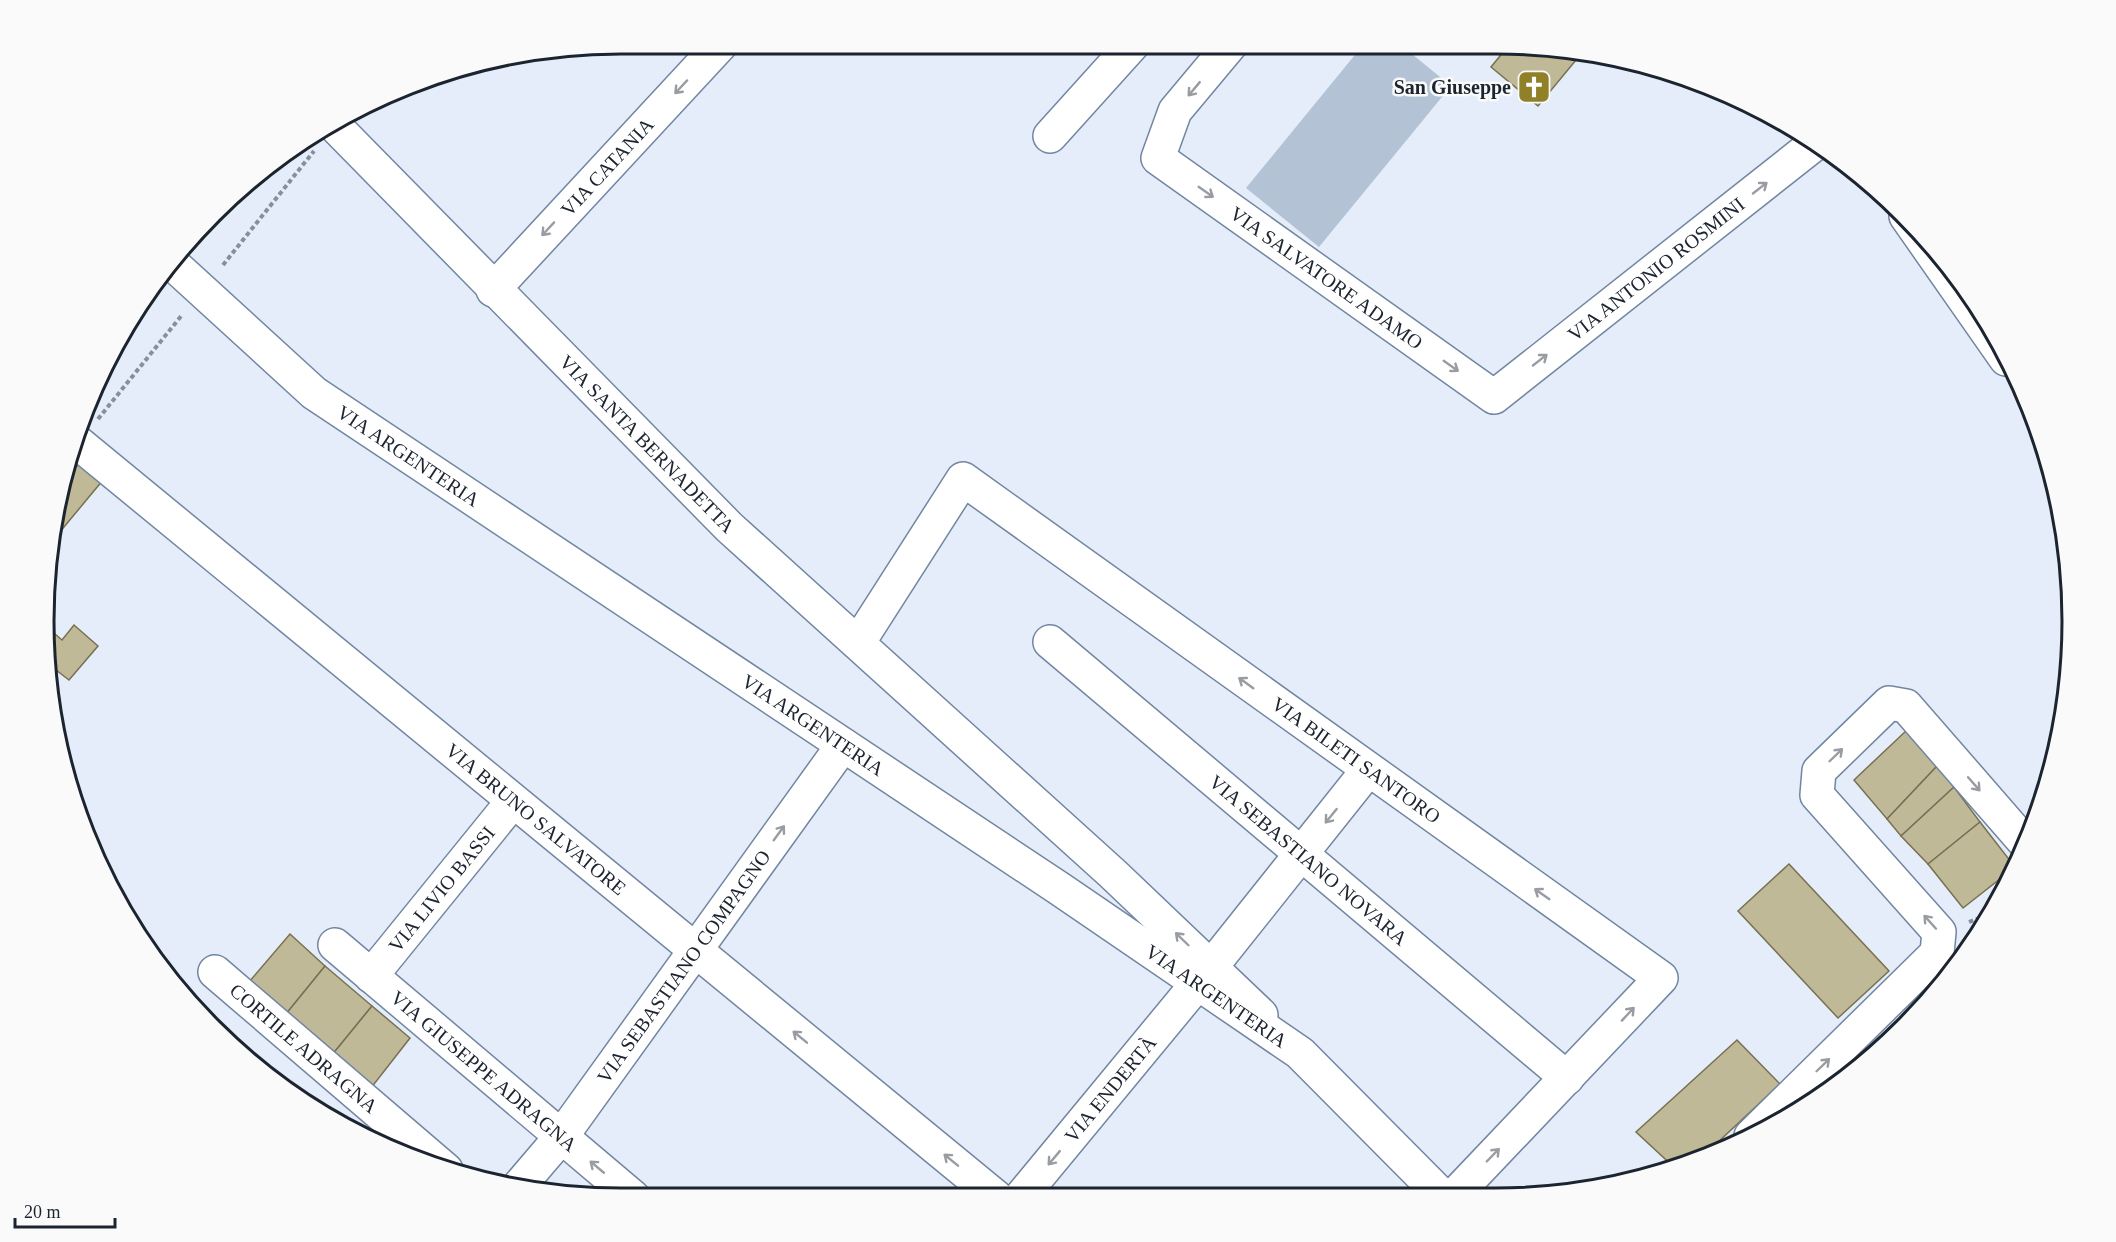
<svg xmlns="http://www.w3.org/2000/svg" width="2116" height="1242" font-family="'Times New Roman',serif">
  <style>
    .green { fill: #b3c2d5 }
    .building { fill: #bfb998; stroke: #777151; stroke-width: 1.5 }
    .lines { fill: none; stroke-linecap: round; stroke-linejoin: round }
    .minor-casing { stroke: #7286a1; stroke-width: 36 }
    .secondary-casing { stroke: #7286a1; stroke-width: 36 }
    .path { stroke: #868f9a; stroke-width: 4; stroke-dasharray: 4.5 3; stroke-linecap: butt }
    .minor { stroke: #fff; stroke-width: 33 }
    .secondary { stroke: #fff; stroke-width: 33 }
    .oneway { stroke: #999ca1 }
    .labels { text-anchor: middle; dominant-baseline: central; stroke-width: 5; stroke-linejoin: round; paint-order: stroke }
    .poi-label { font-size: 20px; font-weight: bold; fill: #1c242f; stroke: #fafafa; text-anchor: end }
    .street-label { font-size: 20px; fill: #1c242f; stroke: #fafafa }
    .rim { fill: none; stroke: #1c242f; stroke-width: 3 }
  </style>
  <rect width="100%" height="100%" fill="#e4edf9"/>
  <polygon class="green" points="1363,45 1401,45 1451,86 1319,247 1246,188"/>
  <g class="building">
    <polygon points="1509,45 1533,45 1581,54 1538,106 1491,67"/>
    <polygon points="81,461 103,480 59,533 62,483"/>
    <polygon points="74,625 98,646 69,680 56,670 49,679 45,658 48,628 62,640"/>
    <polygon points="1908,729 1938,765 1887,819 1854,780"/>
    <polygon points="1938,765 1954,787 1901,836 1887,819"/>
    <polygon points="1954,787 1980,822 1928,864 1901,836"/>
    <polygon points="1980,822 2015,867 1963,908 1928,864"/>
    <polygon points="1789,864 1889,971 1838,1018 1738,911"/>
    <polygon points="290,934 325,966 286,1014 249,982"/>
    <polygon points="325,966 372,1006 332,1055 286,1014"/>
    <polygon points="372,1006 410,1038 371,1088 332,1055"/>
    <polygon points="1737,1040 1780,1084 1701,1158 1676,1169 1636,1132"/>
  </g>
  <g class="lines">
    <g class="minor-casing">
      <g id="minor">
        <path id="s1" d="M1231,44L1175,111L1158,158L1494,397L1817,142"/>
        <path id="s2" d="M336,127L729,527L1113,874L1261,1015"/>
        <polyline points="1050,136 1133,44"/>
        <path id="s3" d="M493,290L721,44"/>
        <path id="s4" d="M77,442L996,1197"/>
        <path id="s5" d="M1050,642L1567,1078"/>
        <path id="s6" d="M858,643L963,479L1661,978L1453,1197"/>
        <path id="s7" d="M335,945L633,1197"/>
        <path id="s8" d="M215,972L446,1170"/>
        <path id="s9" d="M371,976L513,801"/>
        <polyline points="1751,1136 1937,953 1939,932 1817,795 1819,771 1889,703 1906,706 2027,845"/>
        <path id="s10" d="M520,1185L561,1137L843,745"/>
        <path id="s11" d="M1021,1197L1211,967L1368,770"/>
      </g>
    </g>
    <g class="secondary-casing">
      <g id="secondary">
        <polyline points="1906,216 2006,359"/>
        <path id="s12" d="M174,265L314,393L1060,889L1300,1053L1443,1197"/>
      </g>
    </g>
    <g class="path">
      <polyline points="223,265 314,151"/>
      <polyline points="98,419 182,315"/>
      <polyline points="1969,922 1990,914"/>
    </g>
    <use href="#minor" class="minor"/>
    <use href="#secondary" class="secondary"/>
  </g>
  <defs><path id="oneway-shaft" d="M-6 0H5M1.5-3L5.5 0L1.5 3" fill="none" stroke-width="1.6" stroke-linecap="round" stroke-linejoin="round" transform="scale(1.5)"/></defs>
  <g class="oneway">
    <use href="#oneway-shaft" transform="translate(681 87) rotate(133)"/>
    <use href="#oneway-shaft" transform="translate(1194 89) rotate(130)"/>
    <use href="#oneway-shaft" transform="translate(1760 188) rotate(-38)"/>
    <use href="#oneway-shaft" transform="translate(1206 192) rotate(35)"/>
    <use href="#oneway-shaft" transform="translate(548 229) rotate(133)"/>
    <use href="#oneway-shaft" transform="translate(1540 360) rotate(-38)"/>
    <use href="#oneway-shaft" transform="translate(1451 366) rotate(35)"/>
    <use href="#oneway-shaft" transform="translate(1246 683) rotate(-144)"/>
    <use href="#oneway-shaft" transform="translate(1836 755) rotate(-44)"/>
    <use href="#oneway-shaft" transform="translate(1974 784) rotate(49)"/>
    <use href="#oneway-shaft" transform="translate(1331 816) rotate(129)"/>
    <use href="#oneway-shaft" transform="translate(779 833) rotate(-54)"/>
    <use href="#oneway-shaft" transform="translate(1542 894) rotate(-145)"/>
    <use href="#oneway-shaft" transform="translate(1930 922) rotate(-132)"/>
    <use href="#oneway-shaft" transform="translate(1182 939) rotate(-136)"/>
    <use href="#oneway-shaft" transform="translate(1628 1014) rotate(-47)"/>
    <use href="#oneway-shaft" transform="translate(800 1037) rotate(-141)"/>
    <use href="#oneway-shaft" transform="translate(1823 1065) rotate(-44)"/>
    <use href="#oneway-shaft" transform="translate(1493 1155) rotate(-46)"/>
    <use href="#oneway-shaft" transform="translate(1054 1158) rotate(130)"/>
    <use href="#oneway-shaft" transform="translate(951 1160) rotate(-141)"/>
    <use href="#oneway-shaft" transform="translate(597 1167) rotate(-140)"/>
  </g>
  <defs>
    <g id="church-square" transform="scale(1.725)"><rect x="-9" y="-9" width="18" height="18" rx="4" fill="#908028" stroke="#fafafa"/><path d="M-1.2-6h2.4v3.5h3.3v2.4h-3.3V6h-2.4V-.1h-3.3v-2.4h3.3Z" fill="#fff"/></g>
  </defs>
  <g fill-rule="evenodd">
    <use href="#church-square" x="1534" y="87"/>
  </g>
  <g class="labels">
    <g class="poi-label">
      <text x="1511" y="87">San Giuseppe</text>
    </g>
    <g class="street-label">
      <text stroke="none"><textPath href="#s3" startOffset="168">VIA CATANIA</textPath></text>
      <text stroke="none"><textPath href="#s1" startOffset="756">VIA ANTONIO ROSMINI</textPath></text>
      <text stroke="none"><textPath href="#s1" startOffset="344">VIA SALVATORE ADAMO</textPath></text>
      <text stroke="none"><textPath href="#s2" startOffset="444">VIA SANTA BERNADETTA</textPath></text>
      <text stroke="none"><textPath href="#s12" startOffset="303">VIA ARGENTERIA</textPath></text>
      <text stroke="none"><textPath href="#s12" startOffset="789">VIA ARGENTERIA</textPath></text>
      <text stroke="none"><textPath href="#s6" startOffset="678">VIA BILETI SANTORO</textPath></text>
      <text stroke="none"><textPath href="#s4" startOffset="594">VIA BRUNO SALVATORE</textPath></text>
      <text stroke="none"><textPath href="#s5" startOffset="338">VIA SEBASTIANO NOVARA</textPath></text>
      <text stroke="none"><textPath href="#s9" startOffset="112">VIA LIVIO BASSI</textPath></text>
      <text stroke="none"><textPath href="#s10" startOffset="273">VIA SEBASTIANO COMPAGNO</textPath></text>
      <text stroke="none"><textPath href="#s12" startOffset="1275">VIA ARGENTERIA</textPath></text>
      <text stroke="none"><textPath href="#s8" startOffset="117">CORTILE ADRAGNA</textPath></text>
      <text stroke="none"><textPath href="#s7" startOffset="195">VIA GIUSEPPE ADRAGNA</textPath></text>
      <text stroke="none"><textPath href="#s11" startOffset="140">VIA ENDERTÀ</textPath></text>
    </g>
  </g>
  <path d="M0 0H2116V1242H0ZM621 54H1495A567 567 0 0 1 2062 621V621A567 567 0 0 1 1495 1188H621A567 567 0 0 1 54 621V621A567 567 0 0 1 621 54Z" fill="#fafafa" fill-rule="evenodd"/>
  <path class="rim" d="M621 54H1495A567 567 0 0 1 2062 621V621A567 567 0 0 1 1495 1188H621A567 567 0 0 1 54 621V621A567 567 0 0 1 621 54Z"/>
  <path d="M15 1218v9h100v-9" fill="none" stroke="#1c242f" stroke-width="3"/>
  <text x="24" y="1218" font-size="18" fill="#1c242f" stroke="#fafafa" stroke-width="4.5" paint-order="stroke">20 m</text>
</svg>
